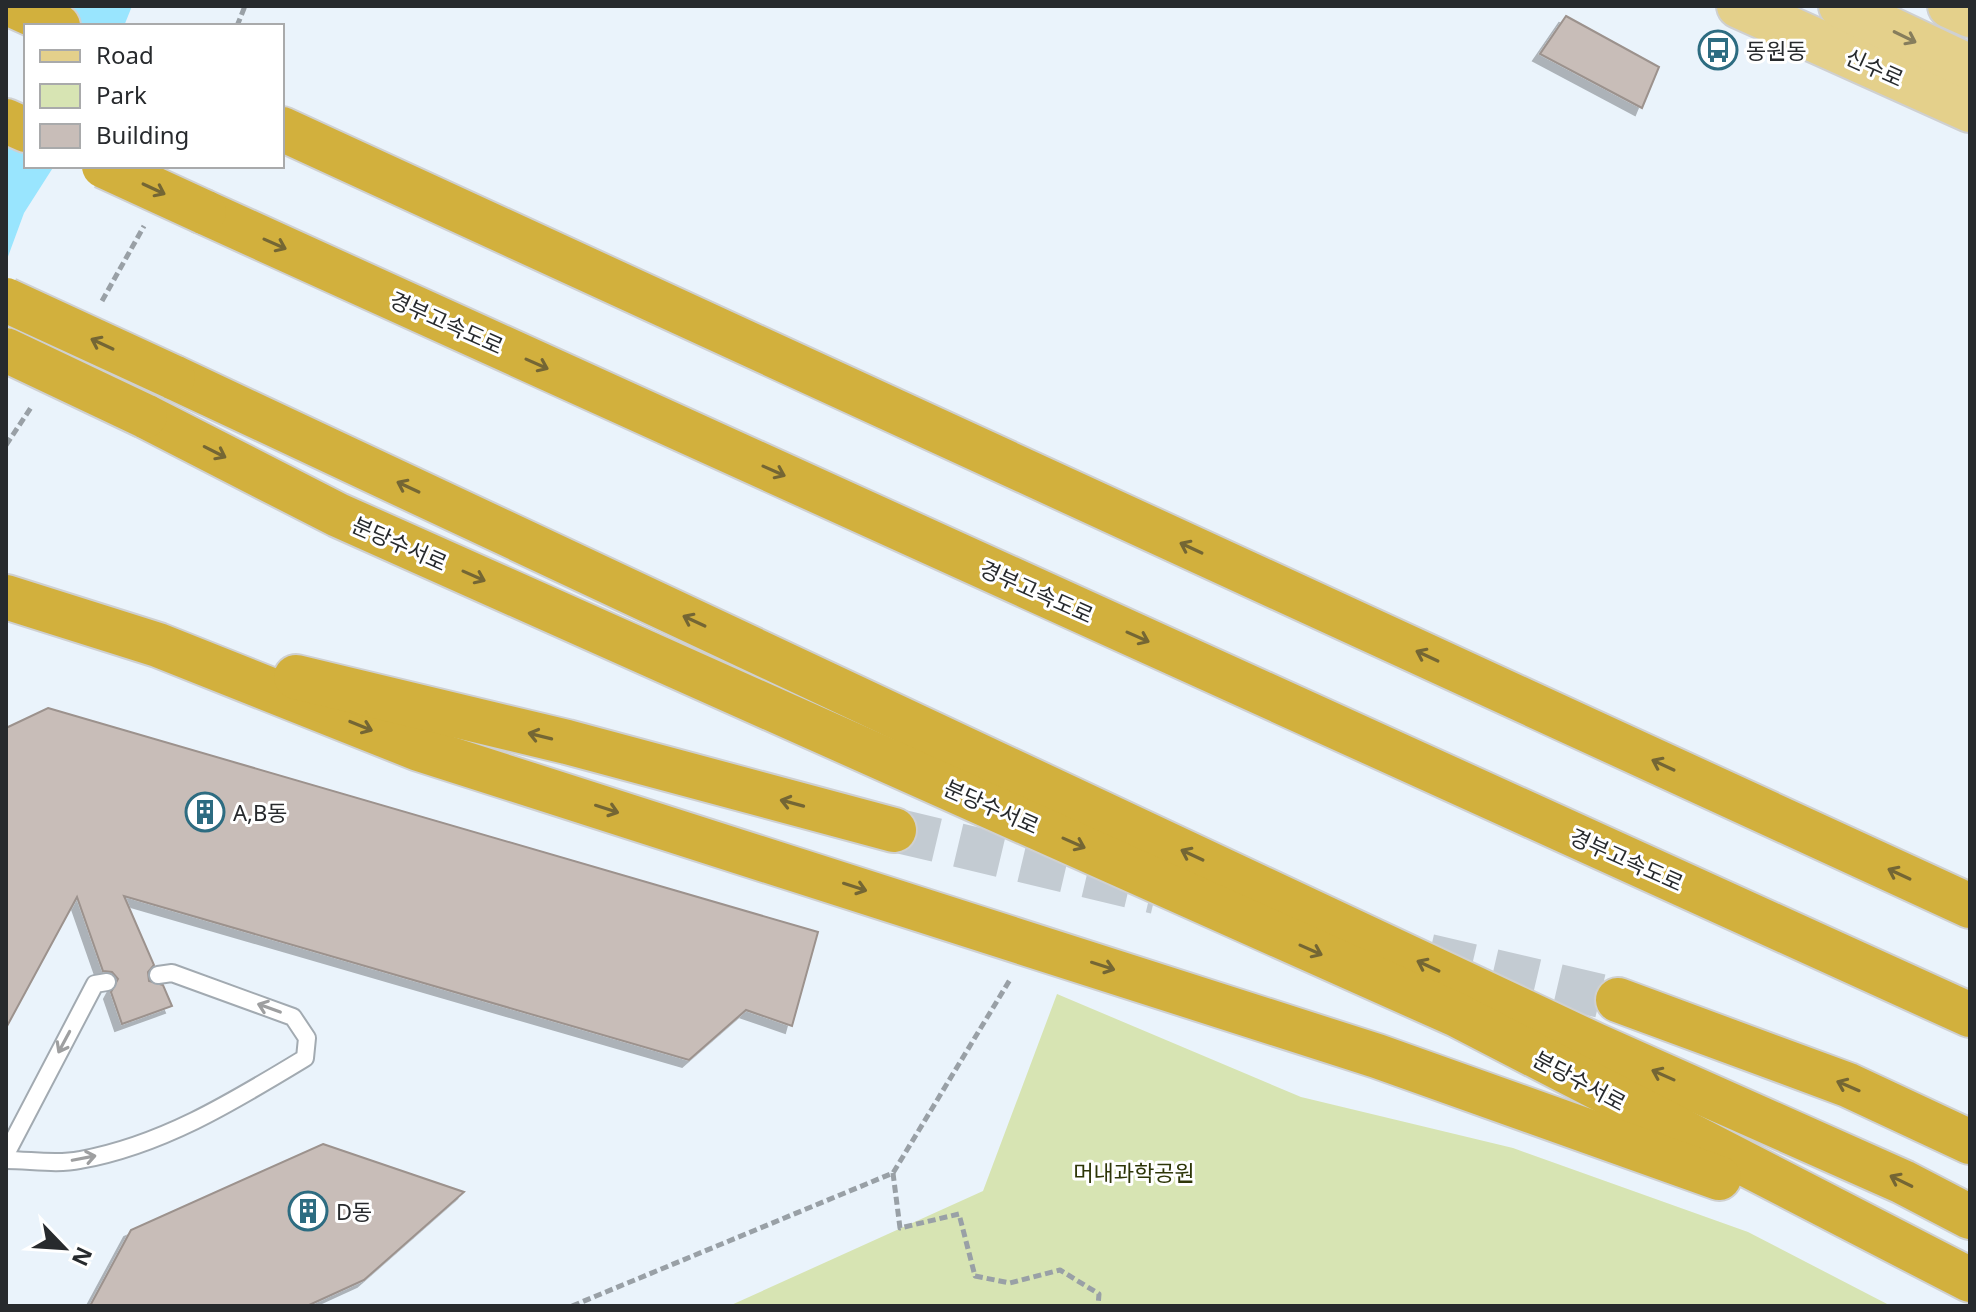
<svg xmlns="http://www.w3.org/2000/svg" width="1976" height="1312" font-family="'Noto Sans','Noto Sans KR',sans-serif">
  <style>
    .green { fill: #d7e4b3 }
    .water { fill: #99e5fe }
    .building { fill: #c8bdb8; stroke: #9c928d; stroke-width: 2; filter: url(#shadow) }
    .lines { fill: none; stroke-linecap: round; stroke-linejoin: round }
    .highway-tunnel { stroke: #c3cbd2; stroke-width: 44; stroke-dasharray: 44 22; stroke-linecap: butt }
    .lane-casing { stroke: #a2aab1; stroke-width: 20 }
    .primary-casing { stroke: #cfd0d1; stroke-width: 48 }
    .highway-casing { stroke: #cfd0d1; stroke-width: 48 }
    .path { stroke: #99a0a6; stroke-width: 5; stroke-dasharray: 8 4; stroke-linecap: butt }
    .lane { stroke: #fff; stroke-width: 16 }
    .primary { stroke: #e4d08b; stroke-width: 44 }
    .highway { stroke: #d2b03d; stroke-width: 44 }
    .highway-bridge-casing { stroke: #cfd0d1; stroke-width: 48; stroke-linecap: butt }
    .highway-bridge { stroke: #d2b03d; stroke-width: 44 }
    .oneway { stroke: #867d5c }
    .oneway2 { stroke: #746634 }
    .oneway3 { stroke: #9e9fa0 }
    .labels { text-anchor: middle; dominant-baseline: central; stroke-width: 6; stroke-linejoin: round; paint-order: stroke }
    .poi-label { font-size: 22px; fill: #272a2d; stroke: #fff; text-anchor: start }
    .street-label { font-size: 22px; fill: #272a2d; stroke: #fff }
    .park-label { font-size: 22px; fill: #2d3507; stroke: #fff }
  </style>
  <defs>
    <filter id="shadow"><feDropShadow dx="-7" dy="7" stdDeviation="0" flood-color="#0004"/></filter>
  </defs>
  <rect width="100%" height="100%" fill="#eaf3fb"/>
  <polygon class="green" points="1057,994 1301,1097 1513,1148 1748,1232 1891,1306 729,1306 983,1191"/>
  <g class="water">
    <polygon points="68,6 132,6 124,26 59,26"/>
    <polygon points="26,101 26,166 54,166 24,213 6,262 6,136"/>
  </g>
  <g class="building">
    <polygon points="1566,16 1659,67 1642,108 1540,54"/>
    <polygon points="48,708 818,932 792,1026 746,1010 689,1060 124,896 154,965 148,972 149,981 163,985 172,1006 122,1024 111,992 118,979 112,972 103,971 77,897 6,1028 6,728"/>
    <polygon points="323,1144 464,1192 364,1280 307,1306 90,1306 131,1230"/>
  </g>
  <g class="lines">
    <g class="highway-tunnel">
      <polyline points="894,830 1156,892"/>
      <polyline points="1429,956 1618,1000"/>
    </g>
    <g class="lane-casing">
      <g id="lane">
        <polyline points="6,1154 95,984 107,982"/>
        <path d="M6,1160C30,1160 57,1165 80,1160C163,1145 234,1101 305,1058L307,1038L293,1017L172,973L158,975"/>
      </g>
    </g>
    <g class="primary-casing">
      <g id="primary">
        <polyline points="1739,6 1970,110"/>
        <polyline points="1841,6 1970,67"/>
        <polyline points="1950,6 1970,15"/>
      </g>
    </g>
    <g class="highway-casing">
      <g id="highway">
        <polyline points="14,6 58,26"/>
        <polyline points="6,121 26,130"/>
        <polyline points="282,129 1970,906"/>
        <polyline points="204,212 1970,1015"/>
        <polyline points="173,377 1595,1045 1903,1182 1970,1217"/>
        <polyline points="145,416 338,515 1457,1015 1970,1280"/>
        <polyline points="6,597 158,645 419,749 1377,1056 1719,1178"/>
        <polyline points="296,677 567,742 894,830"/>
        <polyline points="1618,1000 1848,1085 1970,1142"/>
      </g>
    </g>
    <g class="path">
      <polyline points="237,26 245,6"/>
      <polyline points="102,301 144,226"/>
      <polyline points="6,445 32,406"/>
      <polyline points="893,1173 900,1228 959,1214 975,1276 1010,1283 1060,1270 1099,1294 1098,1306"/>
      <polyline points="572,1306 893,1173 1011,978"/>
    </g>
    <use href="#lane" class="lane"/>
    <use href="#primary" class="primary"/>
    <use href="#highway" class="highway"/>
    <g class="highway-bridge-casing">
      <g id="highway-bridge">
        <polyline points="104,166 204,212"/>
        <polyline points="6,300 173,377"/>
        <polyline points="6,350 145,416"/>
      </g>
    </g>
    <use href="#highway-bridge" class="highway-bridge"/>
  </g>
  <defs><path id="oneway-shaft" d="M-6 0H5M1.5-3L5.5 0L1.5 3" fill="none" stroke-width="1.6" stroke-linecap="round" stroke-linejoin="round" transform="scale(2)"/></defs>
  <use class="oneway" href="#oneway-shaft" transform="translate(1905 37) rotate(26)"/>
  <g class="oneway2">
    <use href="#oneway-shaft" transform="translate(154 189) rotate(25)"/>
    <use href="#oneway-shaft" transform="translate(275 244) rotate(24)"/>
    <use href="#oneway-shaft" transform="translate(102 344) rotate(-155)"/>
    <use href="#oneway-shaft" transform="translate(537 364) rotate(24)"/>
    <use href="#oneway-shaft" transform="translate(215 452) rotate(27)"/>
    <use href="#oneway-shaft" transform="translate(774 471) rotate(24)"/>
    <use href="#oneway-shaft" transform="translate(408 487) rotate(-155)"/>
    <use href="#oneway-shaft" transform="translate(1191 548) rotate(-155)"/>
    <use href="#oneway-shaft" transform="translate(474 576) rotate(24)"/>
    <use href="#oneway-shaft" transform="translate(694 621) rotate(-155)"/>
    <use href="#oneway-shaft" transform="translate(1138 637) rotate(24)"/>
    <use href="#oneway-shaft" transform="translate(1427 656) rotate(-155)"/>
    <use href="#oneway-shaft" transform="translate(361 726) rotate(22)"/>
    <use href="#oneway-shaft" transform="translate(540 736) rotate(-166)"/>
    <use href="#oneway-shaft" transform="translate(1663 765) rotate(-155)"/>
    <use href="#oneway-shaft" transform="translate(792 803) rotate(-165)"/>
    <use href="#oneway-shaft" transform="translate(607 809) rotate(18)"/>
    <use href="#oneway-shaft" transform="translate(1074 843) rotate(24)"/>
    <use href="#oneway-shaft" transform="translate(1192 855) rotate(-155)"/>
    <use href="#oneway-shaft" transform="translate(1899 874) rotate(-155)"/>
    <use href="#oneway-shaft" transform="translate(855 887) rotate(18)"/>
    <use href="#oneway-shaft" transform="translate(1311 950) rotate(24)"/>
    <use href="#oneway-shaft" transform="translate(1103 966) rotate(18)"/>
    <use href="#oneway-shaft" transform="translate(1428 966) rotate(-155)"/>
    <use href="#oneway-shaft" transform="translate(1663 1075) rotate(-156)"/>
    <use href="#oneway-shaft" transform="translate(1848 1086) rotate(-157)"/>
    <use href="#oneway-shaft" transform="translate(1901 1181) rotate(-154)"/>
  </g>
  <g class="oneway3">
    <use href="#oneway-shaft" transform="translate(269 1008) rotate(-160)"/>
    <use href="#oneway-shaft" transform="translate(64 1042) rotate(118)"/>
    <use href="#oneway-shaft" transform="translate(84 1158) rotate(-11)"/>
  </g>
  <defs>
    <g id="bus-ring" transform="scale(2)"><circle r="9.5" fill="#fff" stroke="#2d6c81" stroke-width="1.5"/><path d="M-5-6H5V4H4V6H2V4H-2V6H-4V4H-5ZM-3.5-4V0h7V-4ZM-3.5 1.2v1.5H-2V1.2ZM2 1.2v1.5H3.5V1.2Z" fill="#2d6c81"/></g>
    <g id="building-ring" transform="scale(2)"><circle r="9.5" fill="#fff" stroke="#2d6c81" stroke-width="1.5"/><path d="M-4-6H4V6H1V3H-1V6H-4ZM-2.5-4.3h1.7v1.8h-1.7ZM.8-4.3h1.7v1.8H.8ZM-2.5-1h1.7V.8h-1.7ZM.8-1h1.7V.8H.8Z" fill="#2d6c81"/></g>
  </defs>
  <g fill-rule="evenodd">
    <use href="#bus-ring" x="1718" y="50"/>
    <use href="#building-ring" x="205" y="812"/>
    <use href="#building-ring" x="308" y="1211"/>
  </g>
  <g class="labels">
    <g class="poi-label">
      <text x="1746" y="50">동원동</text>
      <text x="233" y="812">A,B동</text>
      <text x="336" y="1211">D동</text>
    </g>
    <g class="street-label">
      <text transform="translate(1875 67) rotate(24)">신수로</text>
      <text transform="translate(447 322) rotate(24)">경부고속도로</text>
      <text transform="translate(400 543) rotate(24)">분당수서로</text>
      <text transform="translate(1037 591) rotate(24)">경부고속도로</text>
      <text transform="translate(992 806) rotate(24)">분당수서로</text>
      <text transform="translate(1627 859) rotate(24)">경부고속도로</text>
      <text transform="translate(1580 1080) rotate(28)">분당수서로</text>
    </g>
    <g class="park-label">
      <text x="1134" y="1172">머내과학공원</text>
    </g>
  </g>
  <rect width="1976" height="1312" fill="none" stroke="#272a2d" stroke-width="16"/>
  <rect x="24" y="24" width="260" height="144" fill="#ffffff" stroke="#a9aaab" stroke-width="2"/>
  <rect x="40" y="50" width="40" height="12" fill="#e4d08b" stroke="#a9aaab" stroke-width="2"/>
  <text x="96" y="64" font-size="24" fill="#272a2d">Road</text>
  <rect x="40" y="84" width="40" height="24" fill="#d7e4b3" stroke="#a9aaab" stroke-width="2"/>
  <text x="96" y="104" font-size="24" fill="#272a2d">Park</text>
  <rect x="40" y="124" width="40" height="24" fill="#c8bdb8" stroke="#a9aaab" stroke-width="2"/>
  <text x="96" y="144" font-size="24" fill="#272a2d">Building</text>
  <g transform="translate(64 1248) rotate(115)" stroke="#ffffff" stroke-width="6" paint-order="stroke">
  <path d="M0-6L14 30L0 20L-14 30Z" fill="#272a2d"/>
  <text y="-12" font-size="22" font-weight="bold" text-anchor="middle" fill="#272a2d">N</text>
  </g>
</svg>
